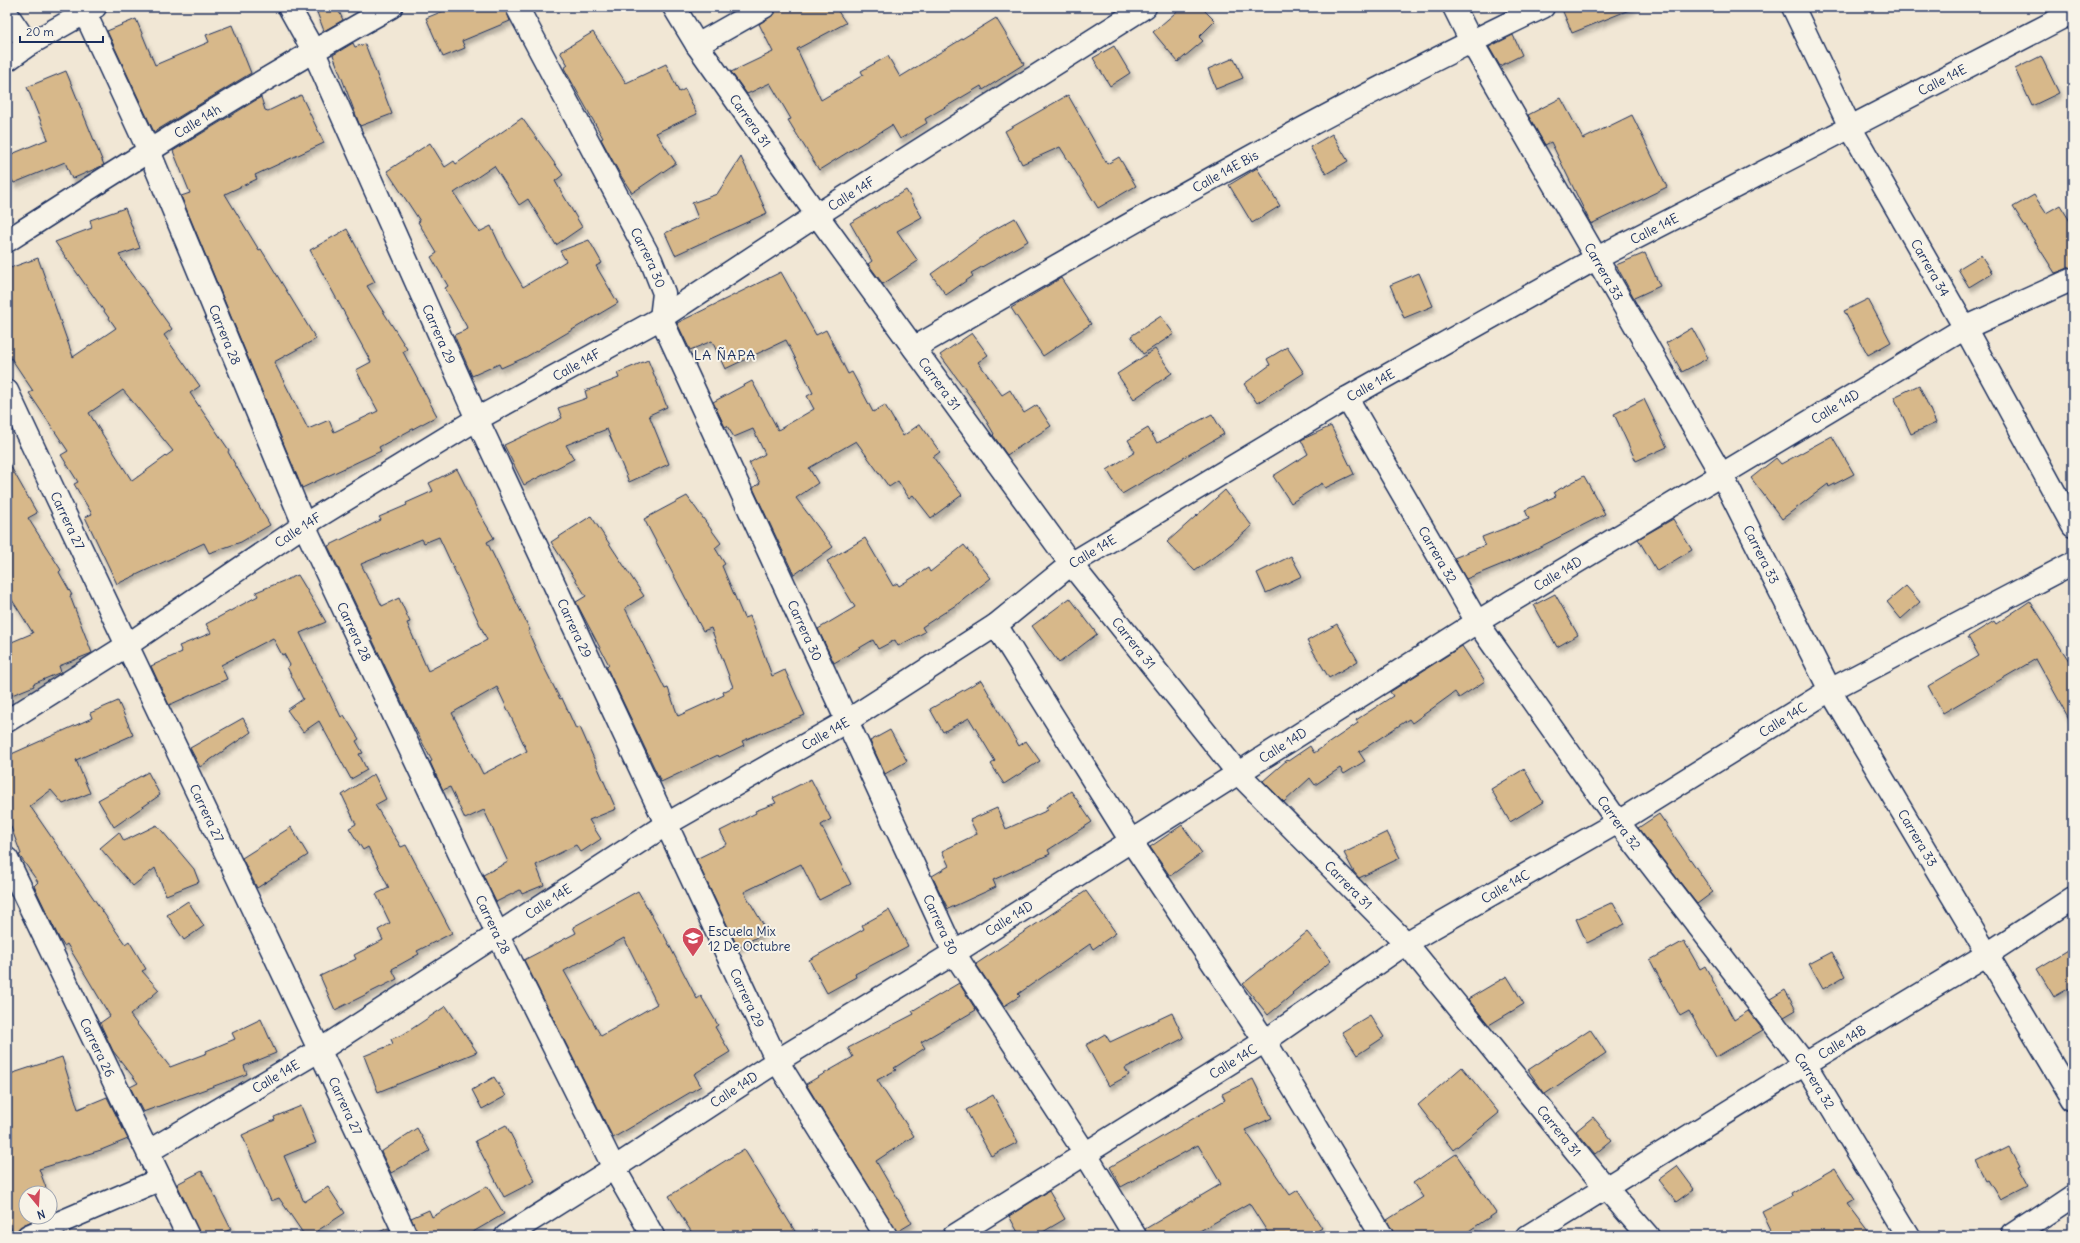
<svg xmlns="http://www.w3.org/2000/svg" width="2080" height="1243" font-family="Delius,sans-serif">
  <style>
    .building { fill: #d7b88a; stroke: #1b2f5e; fill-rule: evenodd; filter: url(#shadow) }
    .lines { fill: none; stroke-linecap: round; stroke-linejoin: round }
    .minor-casing { stroke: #1b2f5e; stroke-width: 25 }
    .minor { stroke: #f7f3e8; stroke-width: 22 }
    .labels { text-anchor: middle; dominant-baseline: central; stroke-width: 4; stroke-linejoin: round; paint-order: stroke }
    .street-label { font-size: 13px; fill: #1b2f5e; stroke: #f7f3e8 }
    .poi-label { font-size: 13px; fill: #1b2f5e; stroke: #f7f3e8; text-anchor: start }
    .neighbourhood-label { font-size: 14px; letter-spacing: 1px; fill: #1b2f5e; stroke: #f7f3e8 }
  </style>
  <defs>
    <filter id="shadow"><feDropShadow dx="2.5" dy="4.5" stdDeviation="2" flood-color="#0004"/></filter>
  </defs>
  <rect width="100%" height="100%" fill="#f1e7d5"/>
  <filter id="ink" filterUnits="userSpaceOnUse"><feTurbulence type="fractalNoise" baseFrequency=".025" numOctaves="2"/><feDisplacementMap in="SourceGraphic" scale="8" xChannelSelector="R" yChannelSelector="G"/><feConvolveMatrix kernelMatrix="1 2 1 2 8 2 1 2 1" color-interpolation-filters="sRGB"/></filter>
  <g filter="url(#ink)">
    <g class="building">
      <polygon points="315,7 337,7 343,20 324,31"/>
      <polygon points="453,7 505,7 510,21 462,41 465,48 443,57 426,18"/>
      <polygon points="776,7 835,7 846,23 797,49 821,100 863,75 861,71 888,56 900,77 996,18 1024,64 983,90 981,86 925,119 927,123 900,139 892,125 819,170 788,120 791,119 770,83 747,94 731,72 773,52 759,24 775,14"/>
      <polygon points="1182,7 1201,7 1215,21 1199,37 1203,41 1178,62 1153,32"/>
      <polygon points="1561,7 1634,7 1634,8 1572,33"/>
      <polygon points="136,19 155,65 209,42 206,35 232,25 251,73 154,132 107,31"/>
      <polygon points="593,32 626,83 666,64 679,92 685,89 697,114 656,133 676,163 632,193 621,176 601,139 603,138 564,68 568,65 560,52"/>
      <polygon points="1513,35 1522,55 1500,66 1489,47"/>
      <polygon points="353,43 355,47 365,44 392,114 360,126 333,55"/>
      <polygon points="1114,46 1130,73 1110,86 1093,58"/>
      <polygon points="2041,56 2059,93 2032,106 2015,69"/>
      <polygon points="1234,58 1243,78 1216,89 1208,69"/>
      <polygon points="66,71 104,165 72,179 65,162 14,183 7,173 7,156 48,139 27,87"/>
      <polygon points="301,95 324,143 255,175 257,179 225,194 259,250 261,249 316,339 274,362 308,429 329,420 334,432 378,411 356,370 371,362 310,250 347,229 375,282 367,286 407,349 403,352 437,416 379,447 381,451 302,488 181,196 190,193 173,151 261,97 265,110 268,111"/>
      <polygon points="1068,95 1107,164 1119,157 1136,186 1098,208 1060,147 1022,164 1005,131"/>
      <polygon points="1561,98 1583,139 1632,115 1667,187 1591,224 1551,142 1545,145 1528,115"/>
      <polygon points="522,118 563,175 555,181 582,227 556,245 528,199 519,205 494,166 454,193 479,232 491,226 505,256 523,287 566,261 560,251 589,240 602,263 596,266 618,303 526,357 501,368 499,364 472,376 454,335 468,329 445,288 448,286 431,257 437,253 418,222 420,221 387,171 430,143 445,167 454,161 456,164"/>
      <polygon points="1332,134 1348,161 1326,174 1310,147"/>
      <polygon points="741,157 767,213 675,255 665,233 698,218 692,203 717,194"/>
      <polygon points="1257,168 1280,206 1252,223 1229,185"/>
      <polygon points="906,190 922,217 897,231 918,261 883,284 868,264 872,261 850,223"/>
      <polygon points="2034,195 2046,213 2060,205 2073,226 2073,267 2055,273 2013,207"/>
      <path d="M125,208L140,248L119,255L172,329L164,335L200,386L190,393L229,450L228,452L270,525L241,542L209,553L204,543L117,584L85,517L92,514L74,484L78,482L61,455L68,451L29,393L33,391L7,352V269L38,258L73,357L116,328L55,242L92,228L90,220ZM123,390L173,451L132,481L89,413Z"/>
      <polygon points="1015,218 1028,241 971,273 973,276 946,295 931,274 988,233"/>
      <polygon points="1645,253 1660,286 1634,298 1616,265"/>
      <polygon points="1981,255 1992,273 1969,287 1958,269"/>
      <polygon points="781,272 816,335 826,330 848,374 852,372 873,412 885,405 903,436 920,424 940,452 933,457 962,495 931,518 913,495 909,498 898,481 889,487 856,441 809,468 818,483 796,498 833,547 794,575 753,488 760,483 749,463 765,454 753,429 734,437 727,426 725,427 713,402 752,381 778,430 814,409 807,396 813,393 786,340 725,369 712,341 690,350 677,323"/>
      <polygon points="1419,273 1433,306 1404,318 1390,285"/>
      <polygon points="1061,278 1091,324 1043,356 1011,308"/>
      <polygon points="1868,299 1891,342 1868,355 1844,311"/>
      <polygon points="1161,316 1174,334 1143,354 1131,336"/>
      <polygon points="1692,328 1708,358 1682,372 1666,343"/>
      <polygon points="972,333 988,355 978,362 1002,395 1010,390 1024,413 1037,405 1051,426 1007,455 993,435 994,434 979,408 940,355"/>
      <polygon points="1287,347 1304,373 1257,403 1244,384 1270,365 1267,359"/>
      <polygon points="1155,349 1172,373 1134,399 1117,374"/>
      <polygon points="648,360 667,407 649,415 669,464 629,482 607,429 566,445 574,459 524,485 504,445 562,418 558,408 587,398 585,391 619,378 617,373"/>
      <polygon points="1919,385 1936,423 1911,434 1894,397"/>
      <polygon points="1644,399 1667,447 1636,461 1614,414"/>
      <polygon points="1212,414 1224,434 1122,494 1107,470 1135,452 1128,440 1148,428 1157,443"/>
      <polygon points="1331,426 1354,474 1325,488 1322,483 1291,503 1273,476 1308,454 1301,440"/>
      <polygon points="1832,436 1854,474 1829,487 1828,484 1782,519 1751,478 1776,458 1781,464"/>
      <polygon points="7,460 37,513 28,518 61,570 59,572 72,595 70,596 92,653 59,666 61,672 33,684 34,686 7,697 7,644 33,633 7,592"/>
      <path d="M457,469L477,509L494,538L487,542L530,630L528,631L542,663L560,699L562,698L576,729L580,727L616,809L589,820L601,839L581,852L576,845L536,865L544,885L522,894L520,890L496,902L483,875L508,862L484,810L465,819L450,787L443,790L430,762L432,761L411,721L328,546L381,520L379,517L407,505L406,503L433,491L429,483ZM439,537L487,640L428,671L407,623L410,622L399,598L382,606L361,564L422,539L424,543ZM497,687L527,751L483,774L452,713Z"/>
      <polygon points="1584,476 1605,514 1522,556 1466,579 1454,558 1485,545 1482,537 1529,519 1525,510 1556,496 1554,492"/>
      <polygon points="1225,490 1252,526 1231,544 1195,571 1167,542"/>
      <polygon points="687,496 721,543 715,548 725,564 722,566 744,618 750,616 772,676 785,670 805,715 742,741 744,745 719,757 718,755 661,782 606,666 609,665 576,602 586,596 551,542 591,516 644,596 625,608 665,689 668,688 678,716 724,695 723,692 733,687 711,628 703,631 644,519"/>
      <polygon points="1673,519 1692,550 1657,571 1638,539"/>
      <polygon points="865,538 893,586 897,583 899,586 928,568 930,572 964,545 991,578 959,603 922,627 925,632 898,646 895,640 878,649 873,640 834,663 818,629 855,607 827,561"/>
      <polygon points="1291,556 1302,576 1266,593 1257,573"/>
      <polygon points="298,575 326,622 300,633 341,717 344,715 359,739 356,741 363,753 359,754 367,770 351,779 319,721 303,732 287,710 303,699 287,667 290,665 284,654 282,655 273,638 221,665 227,679 169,705 151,666 182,652 179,646 211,633 206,624 258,596 256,592"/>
      <polygon points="1906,586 1920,602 1901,619 1887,602"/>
      <polygon points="1555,594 1578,635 1557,647 1534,605"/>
      <polygon points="1070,598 1097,634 1059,663 1032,626"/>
      <polygon points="2030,601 2073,667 2073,726 2036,659 1943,713 1928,686 1979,656 1968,637 1994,621 1996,624"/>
      <polygon points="1337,624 1358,661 1329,678 1307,641"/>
      <polygon points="1462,646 1485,681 1459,698 1455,692 1412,723 1409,719 1359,752 1365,761 1344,774 1340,768 1315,785 1310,778 1284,802 1263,781 1287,760 1288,761 1310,746 1314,753 1358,723 1356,720 1393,696 1390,692"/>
      <polygon points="981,680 1019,746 1026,741 1040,761 1004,784 991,764 995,761 969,718 943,732 930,709"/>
      <polygon points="118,701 133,735 76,760 90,793 63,804 51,790 30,806 125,944 129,941 146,969 142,971 159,990 130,1015 170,1067 207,1053 206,1051 235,1039 232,1033 261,1019 276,1053 244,1066 247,1074 143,1112 130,1087 138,1083 113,1051 100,1023 110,1016 67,944 64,946 59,938 34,886 38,882 19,855 21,854 9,822 7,824 7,756 92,718 90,713"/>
      <polygon points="243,718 251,732 200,767 190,748"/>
      <polygon points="890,730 907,761 885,774 870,741"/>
      <polygon points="1524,769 1543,802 1510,822 1491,789"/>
      <polygon points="148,772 160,795 114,827 98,800"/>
      <polygon points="374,774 386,799 375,805 401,847 406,845 452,933 417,951 419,954 392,969 397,979 335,1010 320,976 356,959 354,955 383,940 378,930 390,923 376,894 389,888 368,847 363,850 349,828 356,824 342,795"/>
      <polygon points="811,779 831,819 821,825 851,884 819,900 801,864 744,892 767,931 738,948 696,859 727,844 720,831 756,813 755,811 776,803 773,798"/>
      <polygon points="1071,791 1092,822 1048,850 1050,854 993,880 996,887 948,909 932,876 949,866 942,851 977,834 970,820 997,808 1006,829 1048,810 1046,807"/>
      <polygon points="1659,814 1713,892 1697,904 1638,828"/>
      <polygon points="157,825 194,869 199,882 166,895 155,868 133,886 100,848 119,832 124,841"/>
      <polygon points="1182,825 1202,853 1170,876 1150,847"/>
      <polygon points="291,827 308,855 257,888 242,858"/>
      <polygon points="1387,832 1400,858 1359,878 1354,872 1344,853"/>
      <path d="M638,891L662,934L663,933L697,999L701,996L718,1025L715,1027L730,1052L694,1074L701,1086L613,1138L524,960L576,933L573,927ZM624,938L657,1004L601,1036L564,971Z"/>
      <polygon points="1086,891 1116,933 1093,949 1090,944 1018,994 1020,996 1004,1006 976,964"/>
      <polygon points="188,901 204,926 184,940 167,915"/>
      <polygon points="1613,902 1625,924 1587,943 1576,919"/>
      <polygon points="889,910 908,946 855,974 856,977 827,993 809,960 864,929 862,925"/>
      <polygon points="1307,932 1331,961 1292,993 1293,994 1268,1015 1243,984"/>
      <polygon points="1684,941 1700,969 1705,966 1734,1020 1748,1011 1763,1030 1716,1057 1689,1011 1680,1016 1650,960"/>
      <polygon points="2073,947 2073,986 2054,997 2037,969"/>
      <polygon points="1832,952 1845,976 1823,989 1809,964"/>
      <polygon points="1507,976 1524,1004 1489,1025 1468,999"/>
      <polygon points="959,983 976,1010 921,1042 925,1048 894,1068 896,1070 877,1080 914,1136 876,1161 912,1223 897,1232 806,1084 853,1057 848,1048 914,1014 912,1011"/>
      <polygon points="1785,990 1796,1010 1784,1017 1770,999"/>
      <polygon points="446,1006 477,1052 378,1092 364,1056 393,1044 391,1039 404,1034"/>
      <polygon points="1172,1013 1184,1038 1125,1068 1129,1075 1109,1086 1086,1045 1105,1034 1110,1042"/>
      <polygon points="1370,1015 1384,1037 1357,1055 1342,1032"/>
      <polygon points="1590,1029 1606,1053 1545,1094 1528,1070"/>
      <polygon points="62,1057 78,1109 107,1097 128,1139 101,1150 39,1169 48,1193 26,1193 26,1217 41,1217 23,1225 14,1236 7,1217 7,1075"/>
      <polygon points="1462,1067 1499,1113 1453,1150 1418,1105"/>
      <polygon points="494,1077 506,1096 482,1109 472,1090"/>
      <polygon points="1253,1079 1272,1118 1245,1130 1290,1195 1298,1190 1322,1228 1310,1236 1270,1236 1249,1203 1191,1236 1147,1236 1145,1229 1221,1184 1198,1145 1121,1187 1110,1167 1225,1100 1222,1094"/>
      <polygon points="993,1095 1018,1142 991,1156 966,1110"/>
      <polygon points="301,1106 316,1143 284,1156 304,1202 328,1187 345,1213 317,1231 318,1236 305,1236 279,1198 271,1201 242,1135 275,1120 274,1117"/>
      <polygon points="1593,1117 1612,1140 1595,1154 1576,1131"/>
      <polygon points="506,1125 535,1181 504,1197 475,1141"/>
      <polygon points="417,1128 430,1151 391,1173 381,1152"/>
      <polygon points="2009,1146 2019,1165 2017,1166 2028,1186 2001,1200 1989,1180 1987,1181 1977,1162"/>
      <polygon points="744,1149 798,1236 694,1236 669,1196"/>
      <polygon points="1456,1154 1496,1213 1461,1236 1394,1236 1387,1220 1423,1197 1413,1183"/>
      <polygon points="1677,1166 1694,1189 1676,1202 1658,1180"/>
      <polygon points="1835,1168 1855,1200 1848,1204 1872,1236 1774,1236 1762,1211 1792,1196 1791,1193"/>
      <polygon points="202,1171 231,1229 217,1236 200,1236 177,1184"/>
      <polygon points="487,1186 504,1214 466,1236 418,1236 411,1218 429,1210 432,1217"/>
      <polygon points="1049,1191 1065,1219 1036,1236 1020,1236 1009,1216"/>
      <polygon points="50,1198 55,1211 50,1213"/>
      <polygon points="388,1228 392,1236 370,1236"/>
    </g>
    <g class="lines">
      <g class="minor-casing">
        <g id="minor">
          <path id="s1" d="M289,7L313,50L477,419L777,1061L886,1236"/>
          <path id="s2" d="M517,7L651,260L664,293L661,318L954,953L1085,1153L1135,1236"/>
          <path id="s3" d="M674,7L697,45L817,215L1071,564L1238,773L1406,943L1606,1188L1648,1236"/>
          <path id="s4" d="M1454,7L1471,41L1721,474L1830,690L2073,1099"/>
          <path id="s5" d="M1793,7L1850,127L1965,328L2073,526"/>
          <path id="s6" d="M85,13L149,151L304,525L498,935L614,1168L653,1236"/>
          <polyline points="7,14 28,45"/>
          <polyline points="697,45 764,7"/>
          <polyline points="7,60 28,45 95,7"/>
          <path id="s7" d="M7,241C133,160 260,80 391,7"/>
          <path id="s8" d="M914,348C1120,229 1327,109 1543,7"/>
          <path id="s9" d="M7,391C139,674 276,953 406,1236"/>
          <path id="s10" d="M1347,398L1477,622L1618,822L1805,1064L1909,1236"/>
          <polyline points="996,625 1131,841 1265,1041 1382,1236"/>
          <path id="s11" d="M7,721L126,646L304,525L477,419L661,318L817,215L1145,7"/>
          <path id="s12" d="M7,859L188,1236"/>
          <path id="s13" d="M149,1151L320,1050L665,825L847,721L996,625L1071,564L1347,398L1597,258L2073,12"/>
          <polyline points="28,1236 161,1179"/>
          <path id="s14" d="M506,1236L614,1168L777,1061L954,953L1477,622L1965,328L2073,279"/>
          <path id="s15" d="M954,1236L1265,1041L1406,943L1618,822L1830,690L2073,563"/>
          <path id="s16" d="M1528,1236L1805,1064L1986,955L2073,898"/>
          <polyline points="2013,1236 2073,1196"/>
        </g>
      </g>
      <use href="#minor" class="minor"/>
    </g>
  </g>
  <defs>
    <g id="school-pin" transform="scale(1.15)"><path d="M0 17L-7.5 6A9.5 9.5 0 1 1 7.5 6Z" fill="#d1495b" stroke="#f7f3e8"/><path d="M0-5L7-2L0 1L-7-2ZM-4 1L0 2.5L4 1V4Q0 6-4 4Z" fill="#fff"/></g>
  </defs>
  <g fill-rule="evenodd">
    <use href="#school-pin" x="693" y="938"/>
  </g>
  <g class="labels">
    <g class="street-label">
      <text stroke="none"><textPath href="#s13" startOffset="2091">Calle 14E</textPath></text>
      <text stroke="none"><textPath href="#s7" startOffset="225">Calle 14h</textPath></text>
      <text stroke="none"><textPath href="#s3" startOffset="137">Carrera 31</textPath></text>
      <text stroke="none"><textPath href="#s8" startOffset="358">Calle 14E Bis</textPath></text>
      <text stroke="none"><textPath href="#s11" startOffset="996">Calle 14F</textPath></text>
      <text stroke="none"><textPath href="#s13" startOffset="1767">Calle 14E</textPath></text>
      <text stroke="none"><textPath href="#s2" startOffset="283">Carrera 30</textPath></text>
      <text stroke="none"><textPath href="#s5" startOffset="295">Carrera 34</textPath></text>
      <text stroke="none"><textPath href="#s4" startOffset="304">Carrera 33</textPath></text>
      <text stroke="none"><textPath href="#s6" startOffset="351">Carrera 28</textPath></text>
      <text stroke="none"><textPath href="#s1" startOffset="360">Carrera 29</textPath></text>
      <text stroke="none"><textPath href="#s11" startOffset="672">Calle 14F</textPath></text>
      <text stroke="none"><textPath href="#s3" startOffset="461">Carrera 31</textPath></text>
      <text stroke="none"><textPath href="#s13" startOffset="1443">Calle 14E</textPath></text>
      <text stroke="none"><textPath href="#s14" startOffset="1567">Calle 14D</textPath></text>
      <text stroke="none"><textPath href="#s9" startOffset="143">Carrera 27</textPath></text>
      <text stroke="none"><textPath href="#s11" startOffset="348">Calle 14F</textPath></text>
      <text stroke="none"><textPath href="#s13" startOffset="1119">Calle 14E</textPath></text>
      <text stroke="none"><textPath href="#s4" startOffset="628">Carrera 33</textPath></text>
      <text stroke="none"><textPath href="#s10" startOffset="181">Carrera 32</textPath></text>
      <text stroke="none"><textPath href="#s14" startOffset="1243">Calle 14D</textPath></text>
      <text stroke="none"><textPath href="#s1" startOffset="684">Carrera 29</textPath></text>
      <text stroke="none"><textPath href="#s2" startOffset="691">Carrera 30</textPath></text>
      <text stroke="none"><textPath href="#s6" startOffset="675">Carrera 28</textPath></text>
      <text stroke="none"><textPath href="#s3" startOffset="785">Carrera 31</textPath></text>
      <text stroke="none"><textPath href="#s15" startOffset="977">Calle 14C</textPath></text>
      <text stroke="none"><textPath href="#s13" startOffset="795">Calle 14E</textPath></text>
      <text stroke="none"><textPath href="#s14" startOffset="919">Calle 14D</textPath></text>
      <text stroke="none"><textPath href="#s9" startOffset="467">Carrera 27</textPath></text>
      <text stroke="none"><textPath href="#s10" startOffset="505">Carrera 32</textPath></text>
      <text stroke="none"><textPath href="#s4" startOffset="952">Carrera 33</textPath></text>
      <text stroke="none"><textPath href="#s3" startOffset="1109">Carrera 31</textPath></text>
      <text stroke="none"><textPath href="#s15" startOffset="653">Calle 14C</textPath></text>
      <text stroke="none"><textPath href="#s13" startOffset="471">Calle 14E</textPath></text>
      <text stroke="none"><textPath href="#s14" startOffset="595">Calle 14D</textPath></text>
      <text stroke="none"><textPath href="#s6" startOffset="999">Carrera 28</textPath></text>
      <text stroke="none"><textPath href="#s2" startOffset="1015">Carrera 30</textPath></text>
      <text stroke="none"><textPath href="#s1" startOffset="1092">Carrera 29</textPath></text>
      <text stroke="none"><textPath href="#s16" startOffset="369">Calle 14B</textPath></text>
      <text stroke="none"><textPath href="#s12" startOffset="209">Carrera 26</textPath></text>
      <text stroke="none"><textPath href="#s15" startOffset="329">Calle 14C</textPath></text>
      <text stroke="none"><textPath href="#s13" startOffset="147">Calle 14E</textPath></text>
      <text stroke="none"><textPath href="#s10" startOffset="829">Carrera 32</textPath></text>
      <text stroke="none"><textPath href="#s14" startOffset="271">Calle 14D</textPath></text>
      <text stroke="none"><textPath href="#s9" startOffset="791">Carrera 27</textPath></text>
      <text stroke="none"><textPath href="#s3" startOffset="1433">Carrera 31</textPath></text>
    </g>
    <g class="poi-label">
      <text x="708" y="931">Escuela Mix<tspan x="708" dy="15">12 De Octubre</tspan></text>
    </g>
    <g class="neighbourhood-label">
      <text x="725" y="355">LA ÑAPA</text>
    </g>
  </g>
  <rect width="2080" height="1243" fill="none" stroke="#f7f3e8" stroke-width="24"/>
  <rect x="12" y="12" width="2056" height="1219" fill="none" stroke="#1b2f5e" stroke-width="1.5" filter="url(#ink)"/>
  <g transform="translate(38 1205) rotate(162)"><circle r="19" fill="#f7f3e8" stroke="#9fa5b1"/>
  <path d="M0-3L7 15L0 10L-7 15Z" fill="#d1495b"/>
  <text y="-6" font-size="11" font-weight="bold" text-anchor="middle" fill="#1b2f5e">N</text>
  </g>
  <path d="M20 36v6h83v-6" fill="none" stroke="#1b2f5e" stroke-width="2"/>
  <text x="26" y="36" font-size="12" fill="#1b2f5e" stroke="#f7f3e8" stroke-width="3" paint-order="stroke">20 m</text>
</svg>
